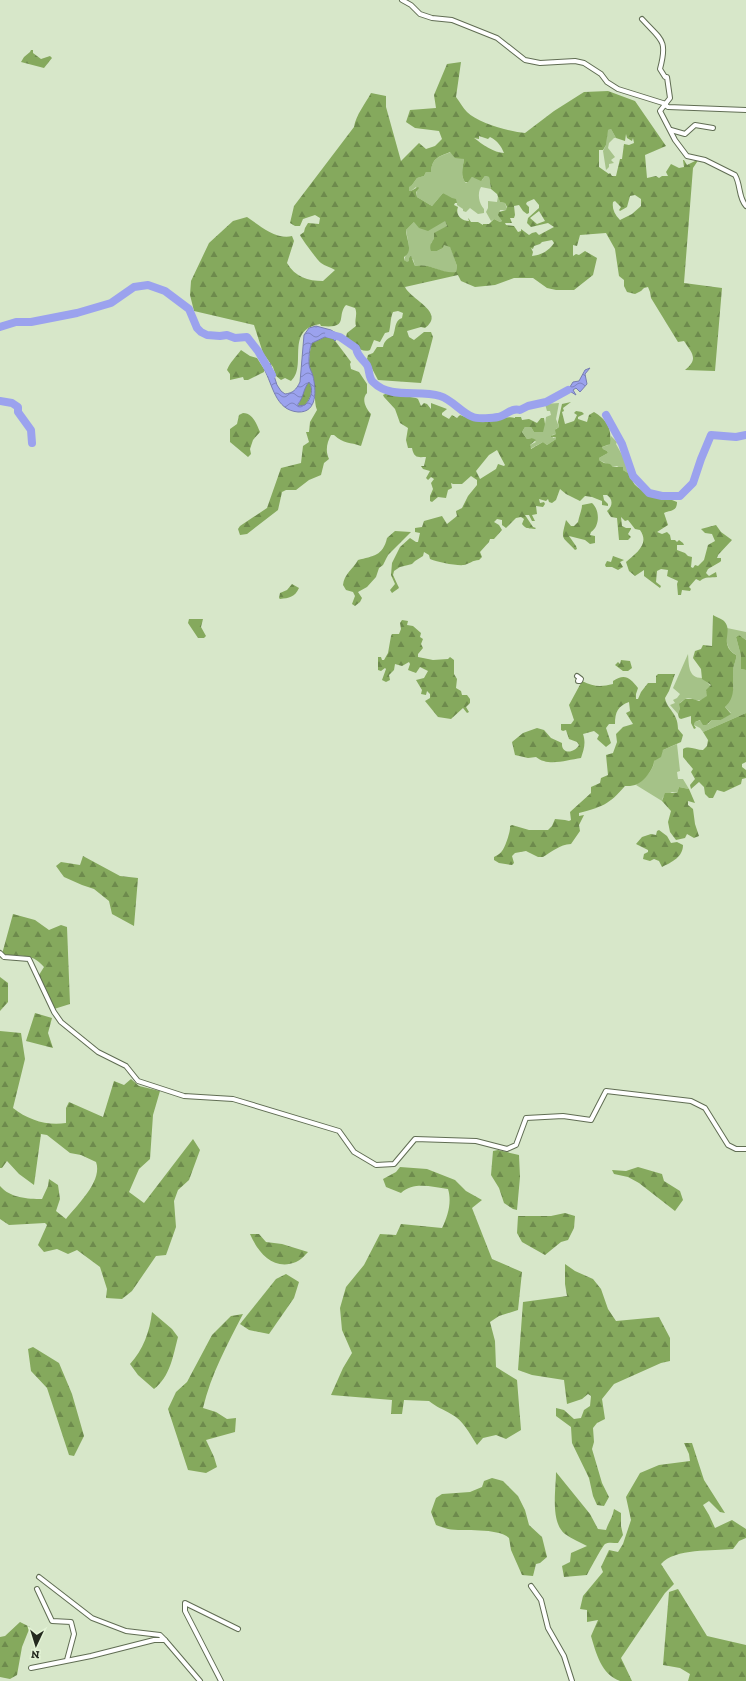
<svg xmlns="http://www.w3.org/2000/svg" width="746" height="1681" font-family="'Zilla Slab',serif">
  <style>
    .grass { fill: #a5c288 }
    .forest { fill: url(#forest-firs); fill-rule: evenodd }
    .water { fill: url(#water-waves); stroke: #777eb0; fill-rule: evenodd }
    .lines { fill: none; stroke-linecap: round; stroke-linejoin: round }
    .river { stroke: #9ba2ee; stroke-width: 8 }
    .street-casing { stroke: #606d53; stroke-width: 6 }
    .street { stroke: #fff; stroke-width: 4 }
  </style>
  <defs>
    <pattern id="forest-firs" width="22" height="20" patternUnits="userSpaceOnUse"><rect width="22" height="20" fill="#85a95d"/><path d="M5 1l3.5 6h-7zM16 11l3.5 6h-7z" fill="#6d8a4c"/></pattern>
    <pattern id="water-waves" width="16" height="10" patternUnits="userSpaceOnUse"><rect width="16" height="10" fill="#9ba2ee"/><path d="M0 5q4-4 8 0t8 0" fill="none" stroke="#7e84c0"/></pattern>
  </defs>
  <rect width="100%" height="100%" fill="#d7e7c9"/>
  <g class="grass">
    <polygon points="611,129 616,138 614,138 609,143 608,148 615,157 611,160 614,163 609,164 609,167 606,170 603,151 606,145 607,130"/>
    <path d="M451,152L464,159C463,167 460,175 465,182L466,183L472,177L482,180L485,176L489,177L491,189L481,187C477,193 479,204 484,209V213L478,214L470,208L466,212L463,211V209L457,205V203L443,193L432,206L417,197L416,187L411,191H409V186L412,185L417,178L424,176L426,172H431C432,158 438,157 451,152Z"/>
    <polygon points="498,196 500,202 505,203 507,209 506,210 500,210 499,215 502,221 500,222 494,219 491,221 486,212 488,208 488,201 497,202"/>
    <path d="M445,221L447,226L431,243V251H437L443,248L444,244L450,246L457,266L456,273C441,274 429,262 415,266L413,259L407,263L404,260L409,246L406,230L414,222Z"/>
    <polygon points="559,403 556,419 559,427 556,429 556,434 552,435 553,438 556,437 556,439 547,445 543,442 530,449 530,445 536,442 532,438 527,439 522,432 525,427 531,427 534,432 545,424 546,417 551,415 550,411 547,411 545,404"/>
    <polygon points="611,436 617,442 616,444 626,462 629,474 617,466 613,467 599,460 599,458 608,453 607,451 603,449 602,447 608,445"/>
    <path d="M727,628L746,632V640L739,635L736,637L741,656V669L746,670V713L703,732L700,728L694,725L695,722L701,720L708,724L712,720H721L731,713L725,707C736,687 733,692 733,670C733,665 737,660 736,655C725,648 726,639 727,628Z"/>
    <path d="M688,654C689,665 688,678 702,678L711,686L706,691L708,694L707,697C704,698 702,700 700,700C692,702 690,693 680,703V708L678,714L670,705L675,703L673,700L677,698L680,694L673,688Z"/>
    <path d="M677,744L680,771L677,772L678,779H683L689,789L679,787L677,793L672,792L663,797L662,801L636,785C643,779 654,771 654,761L663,750Z"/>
  </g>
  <g class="forest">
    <polygon points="31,50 33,50 33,53 41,59 50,56 52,58 44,68 21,62 24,57 30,52"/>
    <path d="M461,62L456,97C460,102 463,108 467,112C478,123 510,132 525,133L554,111L584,92L608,91L635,101L666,146L645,155L647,178L656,176L659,178L662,176H668L666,172L671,164L679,168L684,167L683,160H684L687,165L699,159L693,168L684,283L722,288L715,371L685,370C699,359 692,353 684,341L678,342L651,298L650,292L648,287L644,288L641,291L635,294L627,292L624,286V280L619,276L615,249L606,233L580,235L577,246L573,245V256L576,254L579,255L585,251L597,258L593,275L574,290H556L547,288L533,278H514L495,285L475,287L461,281L458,275L405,287C411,300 446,312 425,328L421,327L407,331L409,337L414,340L424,332H431L433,337L421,383L378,380L367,359L368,355L373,353L377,347H383C384,341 388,338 393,336C396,329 394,321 402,318L403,313L398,311L393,312C390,319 391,325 389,332L385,333L380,342L374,340L370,350C361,354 353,343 346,337L347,333L356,326C354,320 358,314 355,308L346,305C336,316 350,329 321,326L320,324C284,330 308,366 291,381L285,378L281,380L276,376L273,367L263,353L254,325L194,311L190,295L191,281L209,243L233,221L247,217C259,225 276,240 292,236L294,241L287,263C295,277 308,281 323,281L335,270C330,267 325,266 321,263C318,261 301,238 300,235L304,232L305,228L308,223L319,224L320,218L315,215L303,219L300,226H295L290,223L294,206L354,127C356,115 365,104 371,93L386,96V107L401,161L419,143L426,149L435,146L442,139L439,131L415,128L406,122L410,110L436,108L434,95L447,64ZM611,129L616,138L625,141L626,134L627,138L632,141L633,138L634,143L629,145L624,144L622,159H620L616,176H612L610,173L609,174L599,167V150H603L606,145L608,130ZM479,136L488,139L490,137C498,141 501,146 504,153C494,153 482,144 474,138L479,139ZM450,152L455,158L464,159C463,167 460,175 465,182H468L472,177L481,181L485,176L489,177L491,189L497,194L500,202L505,203L507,207L506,210L499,212L498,215L502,221L500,222L494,219L489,224H483V225L478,222H471L469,219L468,218L469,221C461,221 455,214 458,207L454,205L455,203H457L456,199L452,198L443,193L432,206L417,197L416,192L419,188L418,187L411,191H409V187L412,185L417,178L424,176L426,172H431C432,158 438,157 450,152ZM635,195L641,199V206L632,214L620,220C614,214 612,208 613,202L615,201L621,207L619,210L620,211L627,207L630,196ZM534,199L539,205V208L528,218L527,223L531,227L548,223L554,227L539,235L536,232L532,233L529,235L521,229V231L518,232L514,226L506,225L505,223H512L510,218H514L515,215L514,206L519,205L523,211L527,214L529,213V207L526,204L527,202ZM539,211L545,221L537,224L530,218ZM445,221L447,226L434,233V239C431,243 429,246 431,251H437L443,248L444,245L450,247L457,266L456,272C441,274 429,262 415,266L411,256L409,258V261L407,262L404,260V257C414,251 406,239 406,230L414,222L419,228L428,231ZM552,240L554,243C549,251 541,255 532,256L533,252L531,248L533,249L534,246L540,244L542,242Z"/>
    <path d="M325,337L333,338L351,362L350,364L351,369L359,372L367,384V393C361,399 366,409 371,414L361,446C350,442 344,444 334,435H331C327,442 325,451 329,459L324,463L321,475L309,480L296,490H286L282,492L278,510L247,534L240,535L238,529L240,526L267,508L281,468L301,463L303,446L309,442L306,432H309L310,422L317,410C314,403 315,386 313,376C312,373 309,368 309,364C309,359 310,348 312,343Z"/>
    <path d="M241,350L250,356L257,358L264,369V372L248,380H244L243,377L230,380V374L227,370C230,362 236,357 241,350Z"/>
    <path d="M309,381C313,390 311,398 305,405L298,406L306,385Z"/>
    <path d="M387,393L416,398L418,399L421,406L424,403L427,404L431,409V403L447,409L442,413V415L449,419L452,415L457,418L460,415C470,419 484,421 496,420C502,419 508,416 515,418V417H521L522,420L529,419L537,423L541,418H544L545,424L543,432H534L531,427H525L522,432L527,439L532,438L536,440L530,445L531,449L543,442L547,445L556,439V437H551V436L556,434L555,430L559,427L558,422L562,404L571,402L563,408L564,411L562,412L565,424L574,421L577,415L574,413L576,411L582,412L584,414L578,417V419L587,422L589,415L594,412C607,420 612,428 610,444L602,447L603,449L607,451L608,453L599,458V460L604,463L610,464L613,467H623V470L631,475C633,491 648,492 663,495L666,498H668L669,494H671L672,500L677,502C677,512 670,510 664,513L668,525L657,532L662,534L667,532L670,535L671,540H675L677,542L679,540L683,543L684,545H677V550L685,553L688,556L692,557L691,567L693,568L695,565L698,566L704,560L708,545L715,541L712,534L705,533L701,529L716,525L721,532L732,540L718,555L717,558H721V561L720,562L708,569L706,573L709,576L716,572L717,577C711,578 705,576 700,581L696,579L689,587L691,589L690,591L682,590L681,595H678L677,584L678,581L667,576L668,570L661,569L657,571L656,582L661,586L660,588L644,576V570L635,576L629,571L626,562C636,553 650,544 640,530L635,529L628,520L625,521L621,517L622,526L626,528H631V529L628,534L631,537L628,540H619L617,518L611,517L607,511C613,506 613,499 607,495H603L604,500L608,504V506L602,505V501L592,497L585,496L580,501L566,494L560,489L556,500L552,503L549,502L548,499L546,501L539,499L540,503L544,502L545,504L543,507L536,506L537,514L532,515L535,521H532L529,515H525L533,527L536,528L535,529C529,528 527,530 522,524L524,519L521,517L516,518L506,528L502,525V520L497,519L494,522L499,525L502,530L494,539H490L489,542L480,552L482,557L479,560C473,560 469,564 464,565C457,566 436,562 430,559L429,555L424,552L423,556L415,561L412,564L400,567L394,571L393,575L399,588L392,593L390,590L395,584L391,575L392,563L400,547L410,538L416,542H418L420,533L415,532V528L422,527L424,521L442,516L447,524L457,516L456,511L462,508L468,496L477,485V480L471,476L462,484H453L451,483L452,488L448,490L446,498L438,497L432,502L430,501V496L433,489L431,483L434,479L431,477L428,480L426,478L430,471L423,469L421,466H424L426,457C419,457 414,459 412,448H408L406,440L408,428L400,423L395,409L384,397L383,395ZM497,450L505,465L504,466L498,464L496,469L480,479L476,471L489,455Z"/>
    <path d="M243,413C253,413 257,425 260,432L253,440L250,449L251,454L248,457L230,442V429L237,424L239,415Z"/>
    <path d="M592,503C600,510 600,526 591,532L590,535L595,536V543L590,544L585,540L569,536L576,546L577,549L575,550C561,535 561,541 566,520L571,526H574L578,522C579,516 582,510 582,505Z"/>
    <path d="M395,531L411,532L388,555L383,565L379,568L376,577L367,587L358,592L362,598L360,602L355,606L352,604L355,596L353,592L346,590L343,585C344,574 353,569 358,560C373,556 383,556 387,538Z"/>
    <polygon points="613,556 624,560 620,562 623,567 618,570 612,567 606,567 605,565 607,561 611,562"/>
    <path d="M292,584L299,588C295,597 289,598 280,599L279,598L280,593L287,590Z"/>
    <path d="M713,615C716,617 722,619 724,621C734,631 718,644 736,655C737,660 733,665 733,671C733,685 736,697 725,707L731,714L721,720H712L706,725H703L700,720L695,722L694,725L696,728L694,729L691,723V716L681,719L679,718L678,714L680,708L679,704L685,699H693L699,701L707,696L706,690L711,685L702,679L701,669L693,658L695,651L701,649L703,645L712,646Z"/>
    <polygon points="189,619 203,619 201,627 206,636 204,638 198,638 188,623"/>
    <polygon points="402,620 408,621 407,625 413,626 421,633 420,637 423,639 421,644 423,648 418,654 418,657 433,660 448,659 450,657 454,660 454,674 457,679 456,688 461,691 462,695 467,695 470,699 470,703 466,707 469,712 467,713 463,708 451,719 438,717 425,701 430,698 430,694 427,691 426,695 421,694 422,690 416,680 424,678 428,671 420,667 416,673 408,670 410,664 409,662 402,666 395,664 394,670 389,675 390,680 386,682 382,680 386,669 385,668 381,671 378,670 378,657 381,657 382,660 384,660 388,653 391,636 392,634 399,634 401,629 400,623"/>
    <polygon points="739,635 746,640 746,670 741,669 741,656 736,637"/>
    <polygon points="621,660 630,661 632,668 628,671 623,671 615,665 618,662 620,664"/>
    <path d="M658,674H675L669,691L665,698C667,710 678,712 678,729L683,735L681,742L663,750L661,757L654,761C654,769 643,783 635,785C632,786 628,786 625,786C609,805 601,807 579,813V816L584,815L579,825L580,831L571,844C559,845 553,851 543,857H538L526,851L515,853L512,856L514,863L512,865L499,863L494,860V857C497,855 500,854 502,851C505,848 511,830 510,826L512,825L529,830H548L552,826L555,819L565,820L569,821L571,820L570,812L591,793V787L600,783L601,778L608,775L606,755L613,753L617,742L616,734L623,727L633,724L626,713L630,711L629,702C618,706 615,712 615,724H609L606,728L611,743L606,747L597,739L599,735L594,731L583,734C586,743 584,749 581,758C567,760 548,767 536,757L528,758L515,755L512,742L523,733L537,728L544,730L551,738L562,743C561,754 574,754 579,745L577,742L569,739L566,730L563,731L561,730V724H571L574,720L569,705L582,681C594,687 601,687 613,684V681C625,673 630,678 638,688L636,694V699H638L641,692L648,683H656V676Z"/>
    <path d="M746,713V762L742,764V767L746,770V778L742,779L741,784L724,792L717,790L713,798H709L705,794L704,787L699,782L691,789L690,785L695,779L691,772L693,769L683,757V749C689,745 696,750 703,750L707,746L708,740L703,732Z"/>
    <polygon points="679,787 689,789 695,803 688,801 688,805 693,809 695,824 699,836 694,838 687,834 685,838 676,840 670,832 668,822 671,811 662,801 665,793 677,793"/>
    <path d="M659,830L667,836L671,843L677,842L683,845C683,857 672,862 662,867L659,861L654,859L650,861L643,859L644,854L648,852V850L636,844L642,837L651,834L656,835L657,831Z"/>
    <polygon points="83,856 120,876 138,878 134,926 112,914 109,901 94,889 82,885 64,877 56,866 61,862 80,865"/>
    <path d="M13,914L35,920L49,930L61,925L67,927L70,1004L54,1009L39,975L44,967C30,951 21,958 2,954Z"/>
    <polygon points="0,977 8,983 8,1002 0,1011"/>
    <polygon points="35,1013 52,1018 48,1033 53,1048 26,1041"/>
    <path d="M0,1031L21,1033L25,1059L13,1108C28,1120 47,1126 66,1123V1108L69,1102L103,1117L114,1081L124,1085L131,1079L139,1086L160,1091L153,1115L150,1159L139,1169L129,1192L144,1203L193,1139L200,1150L189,1180L178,1190L174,1201L176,1227L166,1255L156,1256L132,1291L122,1299L106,1298L107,1289L100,1267L77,1250L68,1254L57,1249L44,1252L38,1245L47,1225L45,1223L9,1225L0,1219V1186C10,1198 28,1199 42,1199L48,1186L49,1179L58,1185L60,1199L56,1211L66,1219C77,1205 103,1181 96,1162L81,1155L70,1153L47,1135L41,1134L34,1185L19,1174L7,1161L2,1168H0Z"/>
    <polygon points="498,1150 519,1155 520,1177 517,1210 513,1209 504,1203 499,1188 491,1175 493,1151"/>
    <path d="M400,1167L427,1169L455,1180L466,1191L482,1200L472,1208L492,1259L522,1272L518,1310L499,1316L490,1322L495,1341L496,1367L517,1380L521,1430L506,1439L496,1435L483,1438L477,1445C469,1433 464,1421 451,1414C443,1409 436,1407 429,1401L404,1400L402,1414H391L392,1400L331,1395L343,1368L352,1353L342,1330L340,1308L346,1287L364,1265L380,1234L396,1235L401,1224L442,1228C448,1216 452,1202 448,1189C432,1187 414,1181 401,1193L386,1187L383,1179L396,1172Z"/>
    <polygon points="638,1167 662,1174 664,1181 680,1191 683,1200 675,1211 639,1183 628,1177 614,1174 612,1170 626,1171"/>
    <polygon points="565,1213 575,1216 574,1228 568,1240 561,1242 545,1255 522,1242 517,1233 518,1216 551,1216"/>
    <path d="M250,1234H259L266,1242L282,1244L308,1252C305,1255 301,1260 296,1262C274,1271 258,1253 250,1234Z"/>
    <polygon points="565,1264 575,1271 593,1279 601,1289 608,1309 616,1321 659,1317 670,1338 670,1361 661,1363 614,1384 602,1399 605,1419 597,1423 593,1428 594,1442 592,1449 602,1483 609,1497 604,1506 597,1505 593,1496 589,1478 572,1443 571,1427 556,1416 556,1408 564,1410 574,1419 581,1418 584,1410 590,1406 591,1396 588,1394 582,1399 567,1404 564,1380 532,1375 518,1370 523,1302 567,1296 565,1284"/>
    <polygon points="286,1274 299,1282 294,1298 269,1334 249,1330 240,1324 276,1279"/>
    <path d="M152,1312L172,1329L178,1337C173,1356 170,1377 154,1389L138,1375L130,1364C143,1350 150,1331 152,1312Z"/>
    <path d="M243,1314C227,1345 211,1374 203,1408L216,1412L227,1419L236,1418L235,1432L206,1440L214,1457L217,1467L206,1473L188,1470L168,1409L176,1392L187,1382L212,1335L231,1316Z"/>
    <polygon points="33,1347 59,1363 72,1394 84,1436 74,1456 69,1455 47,1388 31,1371 28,1349"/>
    <path d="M684,1443H692L704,1480L725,1513L720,1512L709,1501L703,1505L709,1515L715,1528L732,1520L746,1529V1538L739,1541L733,1549C713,1551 675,1548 661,1564L674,1584L665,1593L621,1658L632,1681C629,1681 623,1681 620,1681C601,1674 596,1653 591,1636L598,1620L587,1622V1610L580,1609L583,1596L603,1572L601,1567L609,1550L618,1552L623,1544L631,1520L626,1497L640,1473L659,1465L690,1461L689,1454Z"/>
    <path d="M556,1472L590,1514L598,1529L606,1530C608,1523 613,1517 614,1509L621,1513V1526L623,1535L618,1543C613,1543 608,1542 605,1544C603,1545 589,1571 587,1575L564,1577L562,1566L570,1562L571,1553L587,1546C580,1542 572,1539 565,1534C550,1522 556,1490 556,1472Z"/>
    <path d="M492,1478L503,1481L518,1496L525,1510L529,1525L542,1537L547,1557L540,1563L536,1564L533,1576L522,1575L511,1550L509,1538C497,1527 463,1532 448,1529C444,1528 439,1526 436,1525L431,1512L436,1498L442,1494L470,1492L482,1487L484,1481Z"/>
    <polygon points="678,1589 707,1636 746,1645 746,1681 688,1681 690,1674 680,1668 663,1665 669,1592"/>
    <polygon points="20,1622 30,1627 22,1647 17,1675 10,1679 0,1677 0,1637 5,1636"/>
  </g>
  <g class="water">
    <path d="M316,326L331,330L339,335L335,341L332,338L325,337L312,343C309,349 309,358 309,364C309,368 312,372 313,376C316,389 318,413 298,412C275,410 273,385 264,369L270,363L277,385L281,391L285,394C293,393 296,390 300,382L304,335L309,328ZM309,382C314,389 311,399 305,405L298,406V404C304,397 303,389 309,382Z"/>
    <polygon points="590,368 585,374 587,384 580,392 576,388 573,390 576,395 568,390 573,382 579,381 585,370"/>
  </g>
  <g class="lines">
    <g class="river">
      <polyline points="0,327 16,322 31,322 77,313 111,303 134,287 148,285 165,291 189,309 197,328 201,332 207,335 220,336 227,335 235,338 247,337 258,351 272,375"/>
      <path d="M329,334L340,337L356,348C358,358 362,358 367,365C370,370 368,377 373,382C391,400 419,389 440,396C453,400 461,413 473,417C477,419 494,418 498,417C506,416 511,407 520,410L528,406L546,402L568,390"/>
      <polyline points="0,401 12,403 18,407 18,412 31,430 32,443"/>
      <polyline points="606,415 622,444 633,476 649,493 662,496 680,496 693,483 701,459 711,435 736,437 746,435"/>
    </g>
    <g class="street-casing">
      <g id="street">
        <polyline points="402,0 411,5 420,14 432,18 452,20 497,38 525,60 540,63 575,61 584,63 601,74 607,82 618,89 666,104"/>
        <path d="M642,19C661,40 668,39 660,69L665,77H667L670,98L660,111L675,140L687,156L705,160L735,175C741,185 738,197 746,206"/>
        <polyline points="665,105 668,107 746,110"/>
        <polyline points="671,130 685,134 695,125 713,128"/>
        <polyline points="577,676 581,679 580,681 578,681 579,679"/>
        <polyline points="0,953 4,957 29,959 54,1012 61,1022 98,1052 126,1066 138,1081 184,1096 233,1099 339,1131 354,1152 376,1165 394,1164 415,1139 476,1141 507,1149 516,1145 526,1118 563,1116 591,1120 606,1091 691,1101 705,1108 728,1145 736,1149 746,1149"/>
        <polyline points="39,1577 92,1618 126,1631 160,1635 165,1640"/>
        <polyline points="531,1586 541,1600 548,1628 564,1656 572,1681"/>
        <polyline points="37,1589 52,1621 71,1622 74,1634 67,1660"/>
        <polyline points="31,1668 91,1656 154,1640 165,1640 200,1681"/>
        <polyline points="221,1681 185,1611 185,1603 238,1629"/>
      </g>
    </g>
    <use href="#street" class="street"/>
  </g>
  <g transform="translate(36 1645) rotate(184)" stroke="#e4f4d6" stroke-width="3" paint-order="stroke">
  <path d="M0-3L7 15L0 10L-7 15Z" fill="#242a1e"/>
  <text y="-6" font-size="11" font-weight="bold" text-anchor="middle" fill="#242a1e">N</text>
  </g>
</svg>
